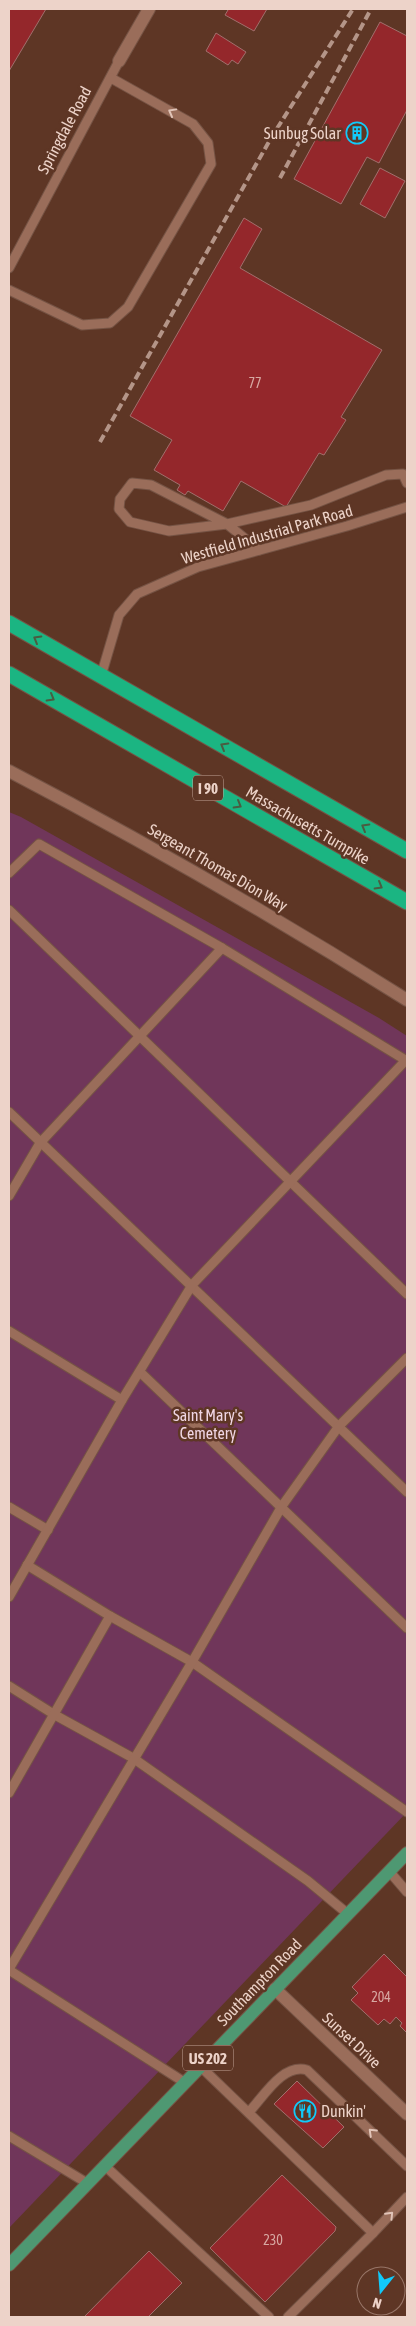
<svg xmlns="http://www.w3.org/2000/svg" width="416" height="2326" font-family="'Asap Condensed',sans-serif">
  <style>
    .green { fill: #70365a }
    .building { fill: #94272b; stroke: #a16f6c }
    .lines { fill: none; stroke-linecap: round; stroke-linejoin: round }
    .service-casing { stroke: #755344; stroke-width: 11 }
    .minor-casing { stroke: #755344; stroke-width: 14 }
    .primary-casing { stroke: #755344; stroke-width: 14 }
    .motorway-casing { stroke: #755344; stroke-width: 17 }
    .service { stroke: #9a6d5a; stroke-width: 9 }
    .minor { stroke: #9a6d5a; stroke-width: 12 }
    .primary { stroke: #4e9872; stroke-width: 12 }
    .motorway { stroke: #1bb582; stroke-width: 15 }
    .rail { stroke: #b49588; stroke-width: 4; stroke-dasharray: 8 4; stroke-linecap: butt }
    .oneway { stroke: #e1c4b8 }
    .oneway2 { stroke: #4a5c41 }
    .labels { text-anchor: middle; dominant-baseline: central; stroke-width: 5; stroke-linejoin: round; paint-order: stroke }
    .number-label { font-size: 14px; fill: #d7a8a2 }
    .shield { fill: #5e3625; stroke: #c2a498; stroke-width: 1 }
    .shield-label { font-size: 15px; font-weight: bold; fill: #edd3c9 }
    .street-label { font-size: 16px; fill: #edd3c9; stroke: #5e3625 }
    .poi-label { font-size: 16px; fill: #edd3c9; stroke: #5e3625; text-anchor: end }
    .park-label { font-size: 16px; fill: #f0d6e4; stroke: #5e3625 }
  </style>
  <rect width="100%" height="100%" fill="#5e3625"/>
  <polygon class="green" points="9,812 21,817 379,1018 407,1036 407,1812 9,2228"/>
  <g class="building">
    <polygon points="9,9 46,9 9,71"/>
    <polygon points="226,9 267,9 254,31 225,15 228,10"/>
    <polygon points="380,22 407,36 407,110 379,163 367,157 341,204 294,179"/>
    <polygon points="216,33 246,52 238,64 232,60 228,65 206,51"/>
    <polygon points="380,168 405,181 385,218 360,204"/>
    <polygon points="244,218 262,229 240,268 382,350 341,417 346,420 324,455 319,453 286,507 241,481 223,511 188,491 185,495 177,490 180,485 154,470 172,440 130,416"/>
    <polygon points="384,1954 407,1977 407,2033 400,2026 402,2023 396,2017 390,2024 384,2019 378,2025 351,2000 358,1993 352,1987"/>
    <polygon points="297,2081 344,2127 323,2148 274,2104"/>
    <polygon points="282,2175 336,2227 335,2231 265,2302 210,2248"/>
    <polygon points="149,2251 182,2283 148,2317 84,2317"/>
  </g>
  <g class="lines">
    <g class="service-casing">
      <g id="service">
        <polyline points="9,268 119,61"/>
        <polyline points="9,290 82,325 110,323 128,307 211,164 208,143 193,124 111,78"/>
        <polyline points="259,550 227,524 169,531 130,522 119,509 120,499 132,483 151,485 227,524 311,505 386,475 403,474 407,483"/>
        <polyline points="101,676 119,615 137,594 198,567 347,526 407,507"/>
        <polyline points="9,873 39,844 222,948 407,1061"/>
        <polyline points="9,910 407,1294"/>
        <polyline points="9,1112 407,1492"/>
        <polyline points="9,1196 40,1143 222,948"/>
        <polyline points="9,1331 122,1400"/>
        <polyline points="140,1372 407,1628"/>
        <polyline points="9,1507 48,1530"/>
        <polyline points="27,1565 110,1616 192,1662 407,1812"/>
        <polyline points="9,1597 122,1400 192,1285 406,1060"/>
        <polyline points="9,1686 55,1715 133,1758 308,1881 348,1914"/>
        <polyline points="9,1793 110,1616"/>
        <polyline points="389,1871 407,1892"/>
        <polyline points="9,1969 192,1662 282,1506 339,1426 407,1358"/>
        <polyline points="9,1970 184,2082"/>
        <polyline points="200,2066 373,2233 288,2317"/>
        <path d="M249,2112C264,2096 283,2063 307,2070L407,2166"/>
        <polyline points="9,2136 87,2183"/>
        <polyline points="104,2165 269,2317"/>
        <polyline points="373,2233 407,2197"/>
      </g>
    </g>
    <g class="minor-casing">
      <g id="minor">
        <polyline points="119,61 149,9"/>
        <path d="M9,771C145,842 277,918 407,1000"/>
        <polyline points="275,1989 407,2114"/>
      </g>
    </g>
    <g class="primary-casing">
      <polyline id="primary" points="9,2265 407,1853"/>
    </g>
    <g class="motorway-casing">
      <g id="motorway">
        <polyline points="9,623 407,851"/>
        <polyline points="9,674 407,902"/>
      </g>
    </g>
    <use href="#service" class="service"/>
    <use href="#minor" class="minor"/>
    <use href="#primary" class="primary"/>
    <use href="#motorway" class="motorway"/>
    <g class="rail">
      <polyline points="280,178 371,9"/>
      <polyline points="100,442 271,138 353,9"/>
    </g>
  </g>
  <defs><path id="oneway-chevron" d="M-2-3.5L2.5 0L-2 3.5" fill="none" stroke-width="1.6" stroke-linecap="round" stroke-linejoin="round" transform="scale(1.25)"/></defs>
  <g class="oneway">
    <use href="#oneway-chevron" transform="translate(172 112) rotate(-151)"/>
    <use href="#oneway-chevron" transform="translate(372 2132) rotate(-136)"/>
    <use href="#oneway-chevron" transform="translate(390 2215) rotate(-46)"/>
  </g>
  <g class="oneway2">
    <use href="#oneway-chevron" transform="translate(37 639) rotate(-150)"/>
    <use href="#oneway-chevron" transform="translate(51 698) rotate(30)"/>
    <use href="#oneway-chevron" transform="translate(224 746) rotate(-150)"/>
    <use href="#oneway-chevron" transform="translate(238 805) rotate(30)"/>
    <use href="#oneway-chevron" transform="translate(365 827) rotate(-150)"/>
    <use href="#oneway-chevron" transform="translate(379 886) rotate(30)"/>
  </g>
  <defs>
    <g id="building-ring" transform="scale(1.125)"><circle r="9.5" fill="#5e3625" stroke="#11cafa" stroke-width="1.5"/><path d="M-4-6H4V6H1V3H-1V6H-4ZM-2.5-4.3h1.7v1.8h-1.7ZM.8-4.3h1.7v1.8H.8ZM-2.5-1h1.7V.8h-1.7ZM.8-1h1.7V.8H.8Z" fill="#11cafa"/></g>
    <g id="restaurant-ring" transform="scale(1.125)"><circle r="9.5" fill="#5e3625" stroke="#11cafa" stroke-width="1.5"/><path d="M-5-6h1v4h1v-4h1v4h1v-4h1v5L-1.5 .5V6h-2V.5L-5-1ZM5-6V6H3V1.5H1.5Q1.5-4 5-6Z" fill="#11cafa"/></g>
  </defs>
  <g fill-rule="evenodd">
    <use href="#building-ring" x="357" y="133"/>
    <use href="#restaurant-ring" x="305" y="2111"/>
  </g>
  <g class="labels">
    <g class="number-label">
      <text x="255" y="383">77</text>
      <text x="381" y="1997">204</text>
      <text x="273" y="2240">230</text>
    </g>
    <g class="shield">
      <rect x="193" y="775.5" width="30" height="25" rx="4"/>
      <rect x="183" y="2045.5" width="50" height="25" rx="4"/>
    </g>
    <g class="shield-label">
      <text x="208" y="788">I 90</text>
      <text x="208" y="2058">US 202</text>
    </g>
    <g class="street-label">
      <text transform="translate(64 130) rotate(-62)">Springdale Road</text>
      <text transform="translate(267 534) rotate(-16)">Westfield Industrial Park Road</text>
      <text transform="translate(308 825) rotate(30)">Massachusetts Turnpike</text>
      <text transform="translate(218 867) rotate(30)">Sergeant Thomas Dion Way</text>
      <text transform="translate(259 1982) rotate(-46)">Southampton Road</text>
      <text transform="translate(352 2040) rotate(43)">Sunset Drive</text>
    </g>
    <g class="poi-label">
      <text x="341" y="133">Sunbug Solar</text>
      <text x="321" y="2111" text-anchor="start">Dunkin'</text>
    </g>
    <g class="park-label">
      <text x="208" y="1415">Saint Mary's<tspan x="208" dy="18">Cemetery</tspan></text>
    </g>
  </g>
  <rect width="416" height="2326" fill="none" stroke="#edd3c9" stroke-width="20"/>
  <g transform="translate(381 2291) rotate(197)"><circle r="24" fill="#5e3625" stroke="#977567"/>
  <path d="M0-4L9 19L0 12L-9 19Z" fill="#11cafa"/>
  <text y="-8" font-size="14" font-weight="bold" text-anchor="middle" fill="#edd3c9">N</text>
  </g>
</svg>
